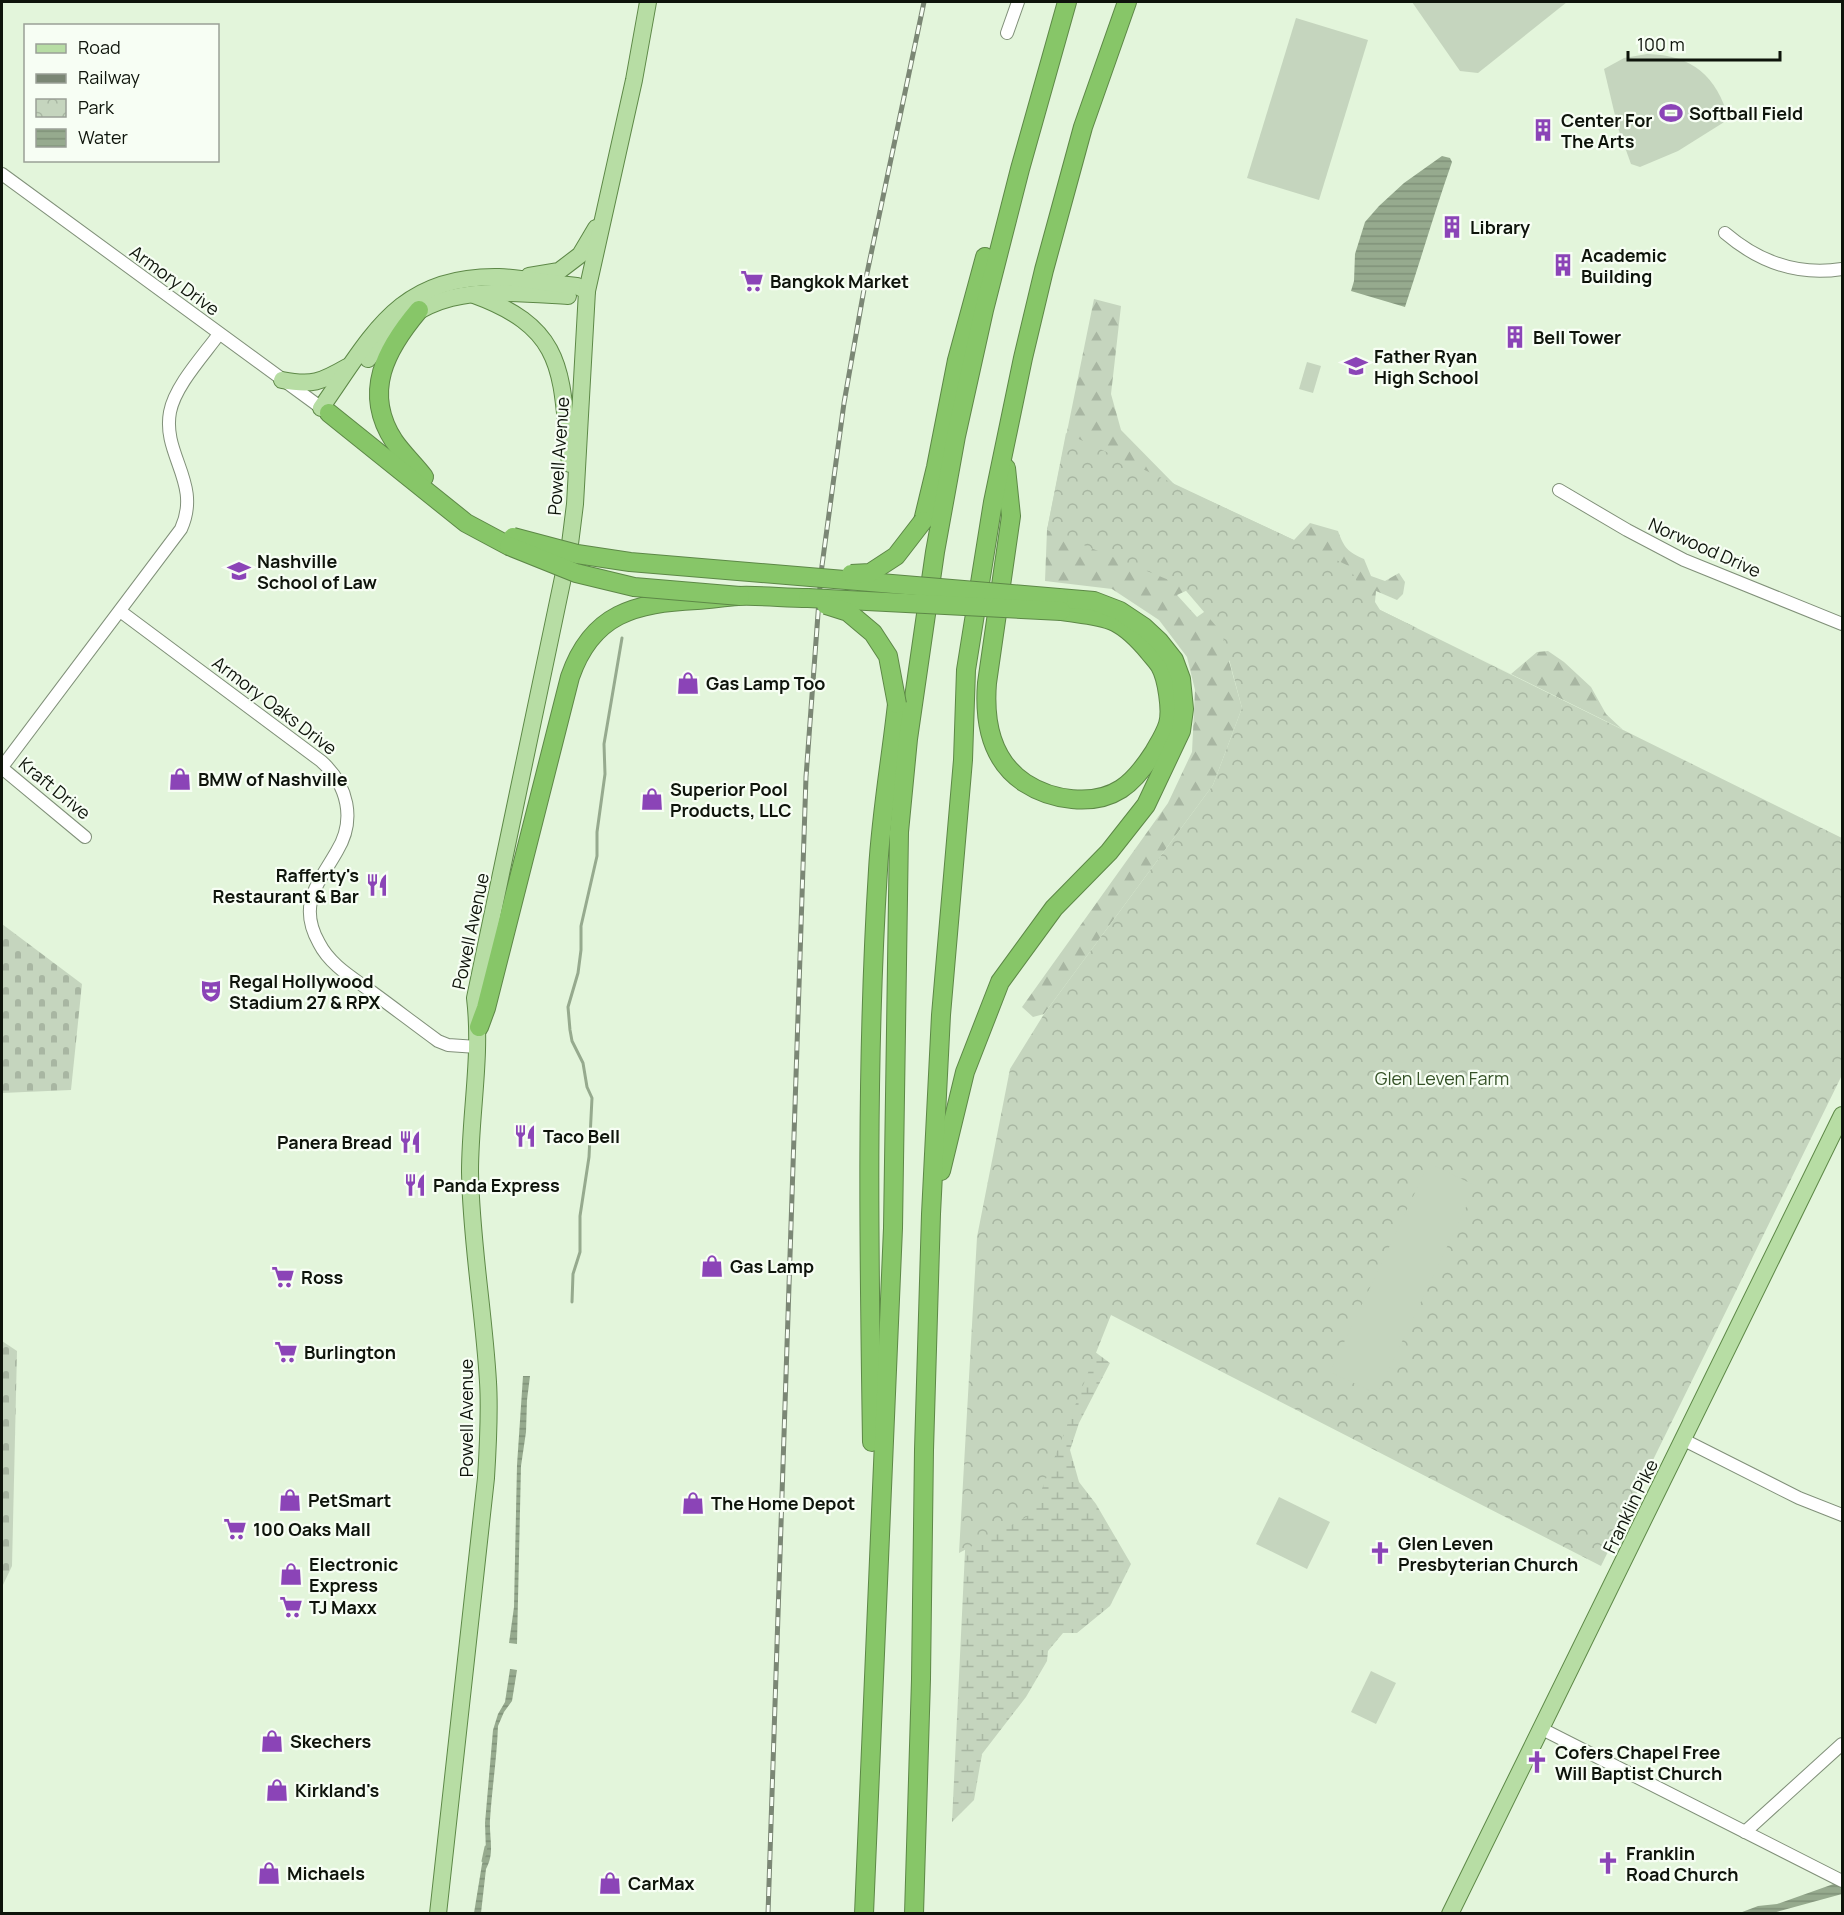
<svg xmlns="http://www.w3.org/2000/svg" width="1844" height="1915" font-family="Manrope,sans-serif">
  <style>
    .forest { fill: url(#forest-firs) }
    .wetland { fill: url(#wetland-marsh) }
    .cemetery { fill: url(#cemetery-stones) }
    .park { fill: url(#park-crowns) }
    .garden { fill: #c5d5be }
    .water { fill: url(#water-rules) }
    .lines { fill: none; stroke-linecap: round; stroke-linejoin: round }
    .stream { stroke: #96aa8e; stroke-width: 3 }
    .minor-casing { stroke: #809079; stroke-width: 14 }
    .major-casing { stroke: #5d8847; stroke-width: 18 }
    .highway-casing { stroke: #5d8847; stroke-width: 20 }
    .minor { stroke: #fff; stroke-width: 12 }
    .major { stroke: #b7dda4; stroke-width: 16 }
    .highway { stroke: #87c668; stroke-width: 18 }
    .rail-casing { stroke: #7b8775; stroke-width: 5 }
    .rail { stroke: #f7fef4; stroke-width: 3; stroke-dasharray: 9; stroke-linecap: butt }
    .highway-bridge-casing { stroke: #5d8847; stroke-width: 20; stroke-linecap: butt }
    .highway-bridge { stroke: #87c668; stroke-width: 18 }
    .labels { text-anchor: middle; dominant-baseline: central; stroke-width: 4.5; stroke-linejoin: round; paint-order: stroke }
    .poi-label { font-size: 18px; font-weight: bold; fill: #0e140b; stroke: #f7fef4; text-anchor: start }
    .street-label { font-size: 18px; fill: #0e140b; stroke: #f7fef4 }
    .park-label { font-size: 18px; fill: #355227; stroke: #f7fef4 }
  </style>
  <defs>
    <pattern id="forest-firs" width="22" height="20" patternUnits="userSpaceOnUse" patternTransform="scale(1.5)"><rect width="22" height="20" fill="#c5d5be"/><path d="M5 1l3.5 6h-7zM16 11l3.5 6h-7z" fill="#a8b6a2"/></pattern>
    <pattern id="wetland-marsh" width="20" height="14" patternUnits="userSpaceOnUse" patternTransform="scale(1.5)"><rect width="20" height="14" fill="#c5d5be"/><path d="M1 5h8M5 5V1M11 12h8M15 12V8" fill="none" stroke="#a8b6a2"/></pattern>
    <pattern id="cemetery-stones" width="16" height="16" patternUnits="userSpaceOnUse" patternTransform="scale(1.5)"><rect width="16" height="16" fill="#c5d5be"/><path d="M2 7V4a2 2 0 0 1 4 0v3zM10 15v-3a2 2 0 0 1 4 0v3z" fill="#a8b6a2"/></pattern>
    <pattern id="park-crowns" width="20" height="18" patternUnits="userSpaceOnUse" patternTransform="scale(1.5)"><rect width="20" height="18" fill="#c5d5be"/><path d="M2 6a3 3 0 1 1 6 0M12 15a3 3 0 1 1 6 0" fill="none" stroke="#a8b6a2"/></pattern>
    <pattern id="water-rules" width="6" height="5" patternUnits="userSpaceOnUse" patternTransform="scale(1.5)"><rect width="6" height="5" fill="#96aa8e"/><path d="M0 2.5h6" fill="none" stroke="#809179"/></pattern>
  </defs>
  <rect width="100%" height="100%" fill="#e3f5db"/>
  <g class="forest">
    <path d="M1094,299L1121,306L1111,394L1121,430L1175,485L1294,540L1310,523L1338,531C1344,548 1348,552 1364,559L1371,576L1385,581L1399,573L1405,582L1403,594L1397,600L1376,591L1375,602L1380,610L1417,628L1405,664L1385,673L1366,688L1361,716L1349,724L1338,767L1329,770L1335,785L1338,805L1331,811L1316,804L1311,789L1314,767L1306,768L1298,762L1292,741L1294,725L1304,721H1315C1310,710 1309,678 1321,672C1324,670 1328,671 1331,670H1309L1312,642L1329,643L1340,638C1338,590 1336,567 1280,566L1286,557L1277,551L1264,559L1244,529L1195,521L1190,589L1177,595L1197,617L1218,602L1236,610L1243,629L1240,652L1229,661L1242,708L1213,785L1044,1014L1033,1017L1022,1007L1168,803L1192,752L1195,690L1187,657L1159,620L1112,589L1045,581L1047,530Z"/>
    <polygon points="1450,644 1511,674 1537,652 1548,651 1564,662 1591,687 1606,714 1622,729 1632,734"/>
  </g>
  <polygon class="wetland" points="1087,1346 1110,1363 1079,1423 1070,1450 1079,1482 1096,1504 1131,1564 1110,1606 1077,1633 1063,1633 1048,1651 1047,1661 1026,1697 982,1754 974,1800 952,1822 967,1510"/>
  <g class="cemetery">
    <polygon points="2,924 82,984 71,1090 2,1093"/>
    <polygon points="2,1341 17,1351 12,1566 2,1587"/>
  </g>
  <polygon class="park" points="1066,433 1349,566 1368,604 1842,838 1842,1075 1601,1566 1111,1315 1032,1514 959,1553 977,1237 1010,1069 1044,1014 1213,785 1242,708 1222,633 1181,585 1047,530"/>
  <g class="garden">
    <polygon points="1412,2 1567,2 1478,73 1460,71"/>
    <polygon points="1296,18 1368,40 1319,200 1247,178"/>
    <path d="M1647,54C1693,55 1716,76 1729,119L1678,151L1640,167L1631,164L1618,128L1604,69L1624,58Z"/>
    <polygon points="1307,362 1321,366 1313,393 1299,389"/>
    <polygon points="1429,1163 1476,1186 1377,1394 1330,1372"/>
    <polygon points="1279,1497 1330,1522 1307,1569 1256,1544"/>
    <polygon points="1371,1671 1396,1683 1376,1724 1351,1712"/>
  </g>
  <g class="water">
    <path d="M1442,156L1450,158L1452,162C1435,210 1421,259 1405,307L1351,291L1354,281L1355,254L1365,222L1379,206L1404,183Z"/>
    <polygon points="523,1376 530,1376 527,1400 526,1432 521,1466 517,1644 509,1643 514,1607 517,1465"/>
    <path d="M510,1669L517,1670L512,1701L504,1712L498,1726C497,1757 492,1788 490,1820C489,1838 495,1853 486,1869L481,1913H474L482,1864L486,1853L485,1823L493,1730L498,1714L505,1702Z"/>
    <polygon points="1842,1881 1842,1894 1773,1913 1737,1914 1758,1906 1777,1904"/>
  </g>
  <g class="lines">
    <g class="stream">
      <polyline points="572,1302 573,1274 580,1252 580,1216 589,1157 592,1098 587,1087 583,1063 572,1041 570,1030 568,1007 578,973 581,950 581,926 597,856 597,832 605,774 604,744 622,638"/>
      <polyline points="483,1861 486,1847"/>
    </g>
    <g class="minor-casing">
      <g id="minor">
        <polyline points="1007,33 1018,2"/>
        <polyline points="2,174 327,412"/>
        <path d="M1725,233C1759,262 1798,276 1842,269"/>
        <polyline points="1559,490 1627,530 1684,560 1842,624"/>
        <path d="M120,611L321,761C348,785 356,820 337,851C319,883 297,904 319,943C330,965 353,978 372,992C394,1008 416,1025 438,1041L448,1045L477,1047"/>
        <path d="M2,767L181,529C202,483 162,455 170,412C175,386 203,356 219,334"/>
        <polyline points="2,768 85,837"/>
        <polyline points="1684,1440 1799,1498 1842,1515"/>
        <polyline points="1542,1729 1842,1881"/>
        <polyline points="1745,1832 1842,1744"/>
      </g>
    </g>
    <g class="major-casing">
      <g id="major">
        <polyline points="529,276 559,271 580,255 596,228"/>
        <path d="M474,295C570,330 560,377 570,464"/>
        <path d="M368,359C424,282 483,291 568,296"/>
        <path d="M282,380C312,386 321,382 347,367"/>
        <path d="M321,408C372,336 398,275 499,277C525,278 551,284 577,286L587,291"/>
        <path d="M438,1914L486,1478C488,1446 490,1414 488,1382C484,1312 471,1242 470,1172C470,1114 482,1056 475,998L570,544L575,504L587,291L634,80L648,2"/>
        <polyline points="1450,1914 1842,1115"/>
      </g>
    </g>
    <g class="highway-casing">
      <g id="highway">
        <path d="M419,310C386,349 362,392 394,441C403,454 415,465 424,477"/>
        <polyline points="329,413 466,523 509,546"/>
        <path d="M1006,468L1011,516L987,683C984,721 990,760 1025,783C1051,800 1093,807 1121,789C1135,780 1145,766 1154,752C1159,743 1165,734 1168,724C1172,711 1167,678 1160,666C1157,661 1152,656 1149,652C1139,640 1129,629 1115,622C1099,615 1078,614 1061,611"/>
        <polyline points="923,521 936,467 957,360 985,257"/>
        <path d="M479,1027L486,1008L570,677C592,613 635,603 697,600C711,599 724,597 738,596C761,595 785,598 808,598"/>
        <polyline points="941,1171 965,1072 1000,982 1054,908 1109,852 1146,805 1181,731 1184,709 1181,679 1174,660 1159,641 1144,627 1120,611 1094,601 1059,598"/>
        <path d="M872,1442C869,1251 866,1060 878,870C881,815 891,759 897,704"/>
        <polyline points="864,1914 893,1228 899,832 908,739 935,552 956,436 984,310 1020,169 1067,2"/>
        <polyline points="914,1914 921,1679 924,1450 931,1214 941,1015 963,760 966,670 993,502 1023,358 1044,270 1083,127 1127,2"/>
      </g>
    </g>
    <use href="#minor" class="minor"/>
    <use href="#major" class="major"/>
    <use href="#highway" class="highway"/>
    <g class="rail-casing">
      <polyline id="rail" points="768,1914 806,777 821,573 844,403 866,278 924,2"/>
    </g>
    <use href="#rail" class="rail"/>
    <g class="highway-bridge-casing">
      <g id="highway-bridge">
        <polyline points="513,537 577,554 630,562 1059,598"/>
        <polyline points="509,546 576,573 634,587 740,596"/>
        <polyline points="851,574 870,573 896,556 923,521"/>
        <polyline points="808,598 1061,611"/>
        <polyline points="826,605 848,612 873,633 888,656 897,704"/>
      </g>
    </g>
    <use href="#highway-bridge" class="highway-bridge"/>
  </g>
  <defs>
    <g id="stadium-bare" transform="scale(1.8)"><path d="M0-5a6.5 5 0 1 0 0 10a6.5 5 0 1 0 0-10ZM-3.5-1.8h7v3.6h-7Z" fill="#8b44b7" stroke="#f7fef4" stroke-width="2.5" paint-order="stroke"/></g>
    <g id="building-bare" transform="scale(1.8)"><path d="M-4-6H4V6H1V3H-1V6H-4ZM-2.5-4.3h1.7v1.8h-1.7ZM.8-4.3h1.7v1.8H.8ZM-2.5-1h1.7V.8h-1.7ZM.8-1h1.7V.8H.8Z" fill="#8b44b7" stroke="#f7fef4" stroke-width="2.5" paint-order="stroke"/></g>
    <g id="supermarket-bare" transform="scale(1.8)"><path d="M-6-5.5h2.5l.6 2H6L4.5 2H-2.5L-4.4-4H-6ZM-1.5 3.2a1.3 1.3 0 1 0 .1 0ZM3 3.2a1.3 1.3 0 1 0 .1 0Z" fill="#8b44b7" stroke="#f7fef4" stroke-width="2.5" paint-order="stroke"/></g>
    <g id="university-bare" transform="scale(1.8)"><path d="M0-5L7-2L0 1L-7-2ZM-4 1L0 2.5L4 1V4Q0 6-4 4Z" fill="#8b44b7" stroke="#f7fef4" stroke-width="2.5" paint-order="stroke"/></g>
    <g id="shop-bare" transform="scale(1.8)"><path d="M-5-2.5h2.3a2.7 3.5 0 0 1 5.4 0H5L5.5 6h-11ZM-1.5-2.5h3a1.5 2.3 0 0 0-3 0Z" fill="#8b44b7" stroke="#f7fef4" stroke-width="2.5" paint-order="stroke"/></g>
    <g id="restaurant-bare" transform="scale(1.8)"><path d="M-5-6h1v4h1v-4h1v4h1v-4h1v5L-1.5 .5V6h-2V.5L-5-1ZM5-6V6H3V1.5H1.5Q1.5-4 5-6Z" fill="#8b44b7" stroke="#f7fef4" stroke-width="2.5" paint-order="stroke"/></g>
    <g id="theatre-bare" transform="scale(1.8)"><path d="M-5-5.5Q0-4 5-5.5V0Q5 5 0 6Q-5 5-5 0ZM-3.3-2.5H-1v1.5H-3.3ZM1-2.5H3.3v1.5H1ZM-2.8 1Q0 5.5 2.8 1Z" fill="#8b44b7" stroke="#f7fef4" stroke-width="2.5" paint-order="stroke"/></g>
    <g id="church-bare" transform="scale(1.8)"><path d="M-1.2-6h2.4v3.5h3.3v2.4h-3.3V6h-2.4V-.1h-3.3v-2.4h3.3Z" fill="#8b44b7" stroke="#f7fef4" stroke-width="2.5" paint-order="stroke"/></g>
  </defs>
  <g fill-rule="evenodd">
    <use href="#stadium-bare" x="1671" y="113"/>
    <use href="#building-bare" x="1543" y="130"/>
    <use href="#building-bare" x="1452" y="227"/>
    <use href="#building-bare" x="1563" y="265"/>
    <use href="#supermarket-bare" x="752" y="281"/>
    <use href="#building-bare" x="1515" y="337"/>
    <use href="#university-bare" x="1356" y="366"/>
    <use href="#university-bare" x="239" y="571"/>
    <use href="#shop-bare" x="688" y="683"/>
    <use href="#shop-bare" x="180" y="779"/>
    <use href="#shop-bare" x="652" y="799"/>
    <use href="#restaurant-bare" x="377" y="885"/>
    <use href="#theatre-bare" x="211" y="991"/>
    <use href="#restaurant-bare" x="525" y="1136"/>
    <use href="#restaurant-bare" x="410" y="1142"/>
    <use href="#restaurant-bare" x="415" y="1185"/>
    <use href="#shop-bare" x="712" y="1266"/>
    <use href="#supermarket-bare" x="283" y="1277"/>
    <use href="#supermarket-bare" x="286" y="1352"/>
    <use href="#shop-bare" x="290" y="1500"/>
    <use href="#shop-bare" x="693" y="1503"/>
    <use href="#supermarket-bare" x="235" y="1529"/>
    <use href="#church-bare" x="1380" y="1553"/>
    <use href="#shop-bare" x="291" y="1574"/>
    <use href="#supermarket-bare" x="291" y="1607"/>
    <use href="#shop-bare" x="272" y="1741"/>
    <use href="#church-bare" x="1537" y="1762"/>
    <use href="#shop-bare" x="277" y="1790"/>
    <use href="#church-bare" x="1608" y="1863"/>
    <use href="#shop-bare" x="269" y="1873"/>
    <use href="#shop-bare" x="610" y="1883"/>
  </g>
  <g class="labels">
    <g class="poi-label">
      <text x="1689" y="113">Softball Field</text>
      <text x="1561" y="120">Center For<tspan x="1561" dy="21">The Arts</tspan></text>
      <text x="1470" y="227">Library</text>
      <text x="1581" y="255">Academic<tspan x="1581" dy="21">Building</tspan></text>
      <text x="770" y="281">Bangkok Market</text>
      <text x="1533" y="337">Bell Tower</text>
      <text x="1374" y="356">Father Ryan<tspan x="1374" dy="21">High School</tspan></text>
      <text x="257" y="561">Nashville<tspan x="257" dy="21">School of Law</tspan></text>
      <text x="706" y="683">Gas Lamp Too</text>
      <text x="198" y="779">BMW of Nashville</text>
      <text x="670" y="789">Superior Pool<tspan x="670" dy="21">Products, LLC</tspan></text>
      <text x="359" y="875" text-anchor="end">Rafferty's<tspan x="359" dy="21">Restaurant &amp; Bar</tspan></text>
      <text x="229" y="981">Regal Hollywood<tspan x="229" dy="21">Stadium 27 &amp; RPX</tspan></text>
      <text x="543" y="1136">Taco Bell</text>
      <text x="392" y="1142" text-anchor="end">Panera Bread</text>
      <text x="433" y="1185">Panda Express</text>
      <text x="730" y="1266">Gas Lamp</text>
      <text x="301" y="1277">Ross</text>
      <text x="304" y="1352">Burlington</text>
      <text x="308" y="1500">PetSmart</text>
      <text x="711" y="1503">The Home Depot</text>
      <text x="253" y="1529">100 Oaks Mall</text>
      <text x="1398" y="1543">Glen Leven<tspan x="1398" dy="21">Presbyterian Church</tspan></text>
      <text x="309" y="1564">Electronic<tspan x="309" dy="21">Express</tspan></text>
      <text x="309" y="1607">TJ Maxx</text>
      <text x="290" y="1741">Skechers</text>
      <text x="1555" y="1752">Cofers Chapel Free<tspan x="1555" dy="21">Will Baptist Church</tspan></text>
      <text x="295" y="1790">Kirkland's</text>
      <text x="1626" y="1853">Franklin<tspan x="1626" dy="21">Road Church</tspan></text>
      <text x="287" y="1873">Michaels</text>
      <text x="628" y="1883">CarMax</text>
    </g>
    <g class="street-label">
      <text transform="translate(175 280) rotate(36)">Armory Drive</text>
      <text transform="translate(558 456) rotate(-86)">Powell Avenue</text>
      <text transform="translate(1705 547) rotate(24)">Norwood Drive</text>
      <text transform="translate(275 705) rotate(37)">Armory Oaks Drive</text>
      <text transform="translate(55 788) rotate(39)">Kraft Drive</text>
      <text transform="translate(470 931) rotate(-78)">Powell Avenue</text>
      <text transform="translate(466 1418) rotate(-90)">Powell Avenue</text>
      <text transform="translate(1630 1506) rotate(-64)">Franklin Pike</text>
    </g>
    <g class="park-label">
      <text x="1442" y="1078">Glen Leven Farm</text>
    </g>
  </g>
  <rect width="1844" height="1915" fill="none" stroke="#0e140b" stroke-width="6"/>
  <rect x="24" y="24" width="195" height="138" fill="#f7fef4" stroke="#9aa097" stroke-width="1.5"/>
  <rect x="36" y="44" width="30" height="9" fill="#b7dda4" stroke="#9aa097" stroke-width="1.5"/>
  <text x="78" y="54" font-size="18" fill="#0e140b">Road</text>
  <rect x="36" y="74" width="30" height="9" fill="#7b8775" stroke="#9aa097" stroke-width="1.5"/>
  <text x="78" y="84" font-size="18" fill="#0e140b">Railway</text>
  <rect x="36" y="99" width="30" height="18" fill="url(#park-crowns)" stroke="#9aa097" stroke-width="1.5"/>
  <text x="78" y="114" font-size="18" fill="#0e140b">Park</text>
  <rect x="36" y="129" width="30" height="18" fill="url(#water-rules)" stroke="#9aa097" stroke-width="1.5"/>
  <text x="78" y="144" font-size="18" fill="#0e140b">Water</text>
  <path d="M1628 51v9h152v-9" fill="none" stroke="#0e140b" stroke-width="3"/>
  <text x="1637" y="51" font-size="18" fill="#0e140b" stroke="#f7fef4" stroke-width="4.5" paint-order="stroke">100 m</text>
</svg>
